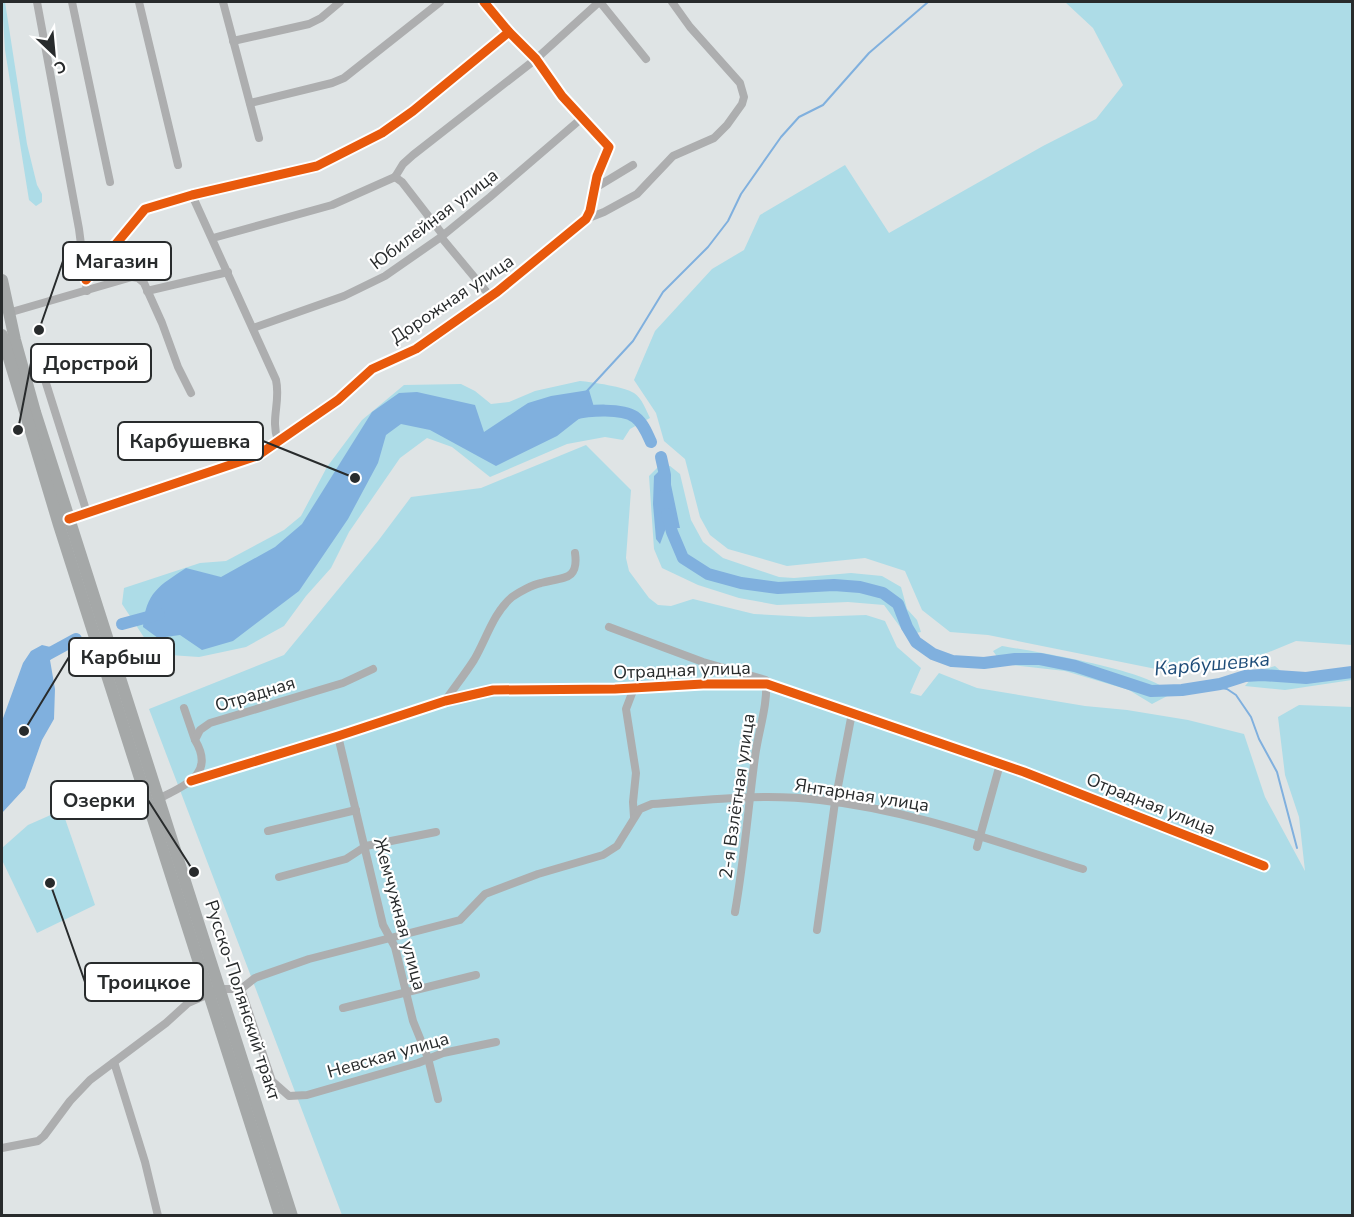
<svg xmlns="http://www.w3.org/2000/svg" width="1354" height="1217" font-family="'Nunito Sans',sans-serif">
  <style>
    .green { fill: #addce7 }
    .water { fill: #80b0de }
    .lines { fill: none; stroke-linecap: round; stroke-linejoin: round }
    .stream { stroke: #80b0de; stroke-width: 2 }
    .river { stroke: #80b0de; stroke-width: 12 }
    .minor { stroke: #adaeaf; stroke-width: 8 }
    .primary { stroke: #a5a8a8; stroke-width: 12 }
    .cycleway-casing { stroke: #fff; stroke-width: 13 }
    .cycleway { stroke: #e8590c; stroke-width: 9 }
    .labels { text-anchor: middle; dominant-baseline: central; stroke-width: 4.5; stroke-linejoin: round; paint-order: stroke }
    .street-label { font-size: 18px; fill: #282b2c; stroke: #fff }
    .water-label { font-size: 20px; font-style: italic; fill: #1f4d79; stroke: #fff }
    .leader { fill: none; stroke: #282b2c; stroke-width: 2 }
    .callout-dot { fill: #282b2c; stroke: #fff; stroke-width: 2 }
    .callout { fill: #fff; stroke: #282b2c; stroke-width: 2 }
    .callout-label { font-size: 20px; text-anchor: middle; font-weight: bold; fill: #282b2c }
  </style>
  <rect width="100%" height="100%" fill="#dfe4e5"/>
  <g class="green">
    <polygon points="2,2 5,2 27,144 37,185 42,194 42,202 36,206 29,200 5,50"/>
    <polygon points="1065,2 1352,2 1352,645 1296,641 1230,668 1161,670 988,635 950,632 922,610 905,571 865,558 787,566 728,549 710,535 700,517 685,459 664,441 656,413 634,380 655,331 712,269 744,250 760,215 845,165 889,233 1043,146 1096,119 1123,85 1093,28"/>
    <path d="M580,381C592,382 625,387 634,393C642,398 646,410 650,418L630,429L623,440L605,437L567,444L490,477L452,447L427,438L400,458L349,532L331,568L306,596L284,626L246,647L199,657L155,654L122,604L124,588L200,563L226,561L284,530L301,516L327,467L362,420L404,385L461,384L475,391L491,404L509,402L535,391Z"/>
    <polygon points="586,445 631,490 626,558 629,571 649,598 658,605 671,606 693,599 754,614 809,617 866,615 885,621 897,647 921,668 910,693 921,696 939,673 977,688 1085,706 1127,710 1188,720 1244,734 1265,797 1305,871 1299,817 1285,775 1278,717 1299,705 1352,707 1352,1215 342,1215 149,709 284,655 378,541 411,497 481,488"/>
    <polygon points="659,466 670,466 680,474 691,520 703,542 723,558 779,577 794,578 851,573 882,576 901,587 907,609 917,620 921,632 906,635 884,605 848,602 777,605 739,598 698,585 662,568 654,549 649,476"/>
    <path d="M1002,646C1032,651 1156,671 1171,694L1152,704L1129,690L1065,671L1012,665L998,658L993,651Z"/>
    <polygon points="1275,666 1283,673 1293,674 1352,669 1352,680 1285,690 1245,686 1258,671"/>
    <polygon points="62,810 95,905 37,933 2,860 2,848 28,825"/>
  </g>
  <g class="water">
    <path d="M589,390L594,407L557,436L496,466L430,430L401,424L386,435L378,463L348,519L299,591L233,641L202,650L180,635L158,638L143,627C146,592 159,586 186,568L221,577L275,547L302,524L372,412L399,393L417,392L475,405L484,432L528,403L551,396Z"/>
    <polygon points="661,469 669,475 680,528 666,528 660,544 656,539 653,504 654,476"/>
    <polygon points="42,645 59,649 50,660 55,689 54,719 42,740 25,788 2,813 2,721 23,663 31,651"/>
  </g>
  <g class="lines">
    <g class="stream">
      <polyline points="586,392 633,341 663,292 708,247 728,221 741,194 781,137 799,117 823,105 869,53 928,2"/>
      <polyline points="1210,686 1227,689 1236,695 1251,717 1259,739 1277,772 1297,848"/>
    </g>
    <g class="river">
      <path d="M574,414C589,410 622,408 635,417C643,423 647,433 651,442"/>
      <polyline points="661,457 665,475 665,487"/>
      <polyline points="667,514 672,532 683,558 708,574 741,583 778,588 834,585 860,587 883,593 898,604 907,627 916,642 933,654 952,661 984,663 1015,659 1040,659 1075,666 1151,691 1182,690 1220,684 1245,676 1262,675 1306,678 1352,672"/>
      <polyline points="122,624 159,614"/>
      <polyline points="43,657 76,639"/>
    </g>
    <g class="minor">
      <polyline points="37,2 79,229 87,291"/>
      <polyline points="72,2 110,182"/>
      <polyline points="139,2 178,165"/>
      <polyline points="223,2 259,138"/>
      <polyline points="600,2 646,59"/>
      <polyline points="233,41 309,24 321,18 340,2"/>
      <polyline points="250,103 332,83 344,78 440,2"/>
      <polyline points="395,177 403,164 413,155 536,59 599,2"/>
      <polyline points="395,177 402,182 443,235"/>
      <polyline points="595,188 633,165"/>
      <path d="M192,195L276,380C281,402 270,419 278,441"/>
      <polyline points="586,219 604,212 637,194 673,156 714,138 727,125 742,104 744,97 740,83 690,27 672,2"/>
      <polyline points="441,237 490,296"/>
      <polyline points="213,238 332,205 395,177"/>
      <polyline points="86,280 145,209 192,195 317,166 382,133 413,111 509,32"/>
      <polyline points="147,291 228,272"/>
      <polyline points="8,313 132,277 138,278 144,283 162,323 178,367 191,393"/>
      <polyline points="253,328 344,296 385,276 441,237 490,197 582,118"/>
      <polyline points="39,361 87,513"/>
      <polyline points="69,519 257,456 338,400 372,369 416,349 497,292 586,219 590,211 597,176 609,147 562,96 536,59 509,32 484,2"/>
      <path d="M609,627L703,662L766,680C768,706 758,732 755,757C748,809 744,861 735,912"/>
      <polyline points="634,688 626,709 636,773 633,802 634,817"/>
      <path d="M445,701C454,688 465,674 474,660C486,640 493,613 512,597C519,592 532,585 541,583C563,577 579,581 575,553"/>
      <polyline points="184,708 195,740"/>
      <polyline points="338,736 383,925 395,947 413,1021 428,1058 438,1099"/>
      <polyline points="191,781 338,736 445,701 493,690 615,689 703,684 767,684 1024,772 1264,866"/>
      <path d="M159,799C184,785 216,775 195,740L200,730L210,723L343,683L373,669"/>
      <polyline points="268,831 356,810"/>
      <polyline points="977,847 1000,764"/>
      <polyline points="279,877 346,859 366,846 436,832"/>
      <polyline points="817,930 835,802 852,713"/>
      <path d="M241,989L255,978L309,959L460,920L485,894L538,874L603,855L617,846L640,809L652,804C708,800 764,793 820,800C911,810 996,842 1083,869"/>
      <polyline points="241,989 272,1081 289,1096 307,1095 418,1063 443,1053 496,1042"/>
      <polyline points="343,1008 476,975"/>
      <polyline points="114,1062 145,1162 158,1216"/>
      <polyline points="2,1148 38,1141 44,1136 70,1101 90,1080 166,1023 188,1003 220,989 241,989"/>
    </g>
    <g class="primary">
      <polyline points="2,280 15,340 35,412 292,1216"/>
      <polyline points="2,335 59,525 280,1216"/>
    </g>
    <g class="cycleway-casing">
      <g id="cycleway">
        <polyline points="86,280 145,209 192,195 317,166 382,133 413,111 509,32"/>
        <polyline points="69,519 257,456 338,400 372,369 416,349 497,292 586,219 590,211 597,176 609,147 562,96 536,59 509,32 484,2"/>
        <polyline points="191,781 338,736 445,701 493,690 615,689 703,684 767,684 1024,772 1264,866"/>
      </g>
    </g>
    <use href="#cycleway" class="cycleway"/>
  </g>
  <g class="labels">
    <g class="street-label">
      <text transform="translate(434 219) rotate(-37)">Юбилейная улица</text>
      <text transform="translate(452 299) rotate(-34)">Дорожная улица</text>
      <text transform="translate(682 670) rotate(-2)">Отрадная улица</text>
      <text transform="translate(255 694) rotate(-17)">Отрадная</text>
      <text transform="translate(862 795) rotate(9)">Янтарная улица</text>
      <text transform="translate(737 796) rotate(-82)">2-я Взлётная улица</text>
      <text transform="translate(1151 804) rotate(22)">Отрадная улица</text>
      <text transform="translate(400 914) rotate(75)">Жемчужная улица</text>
      <text transform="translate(243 1000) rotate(72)">Русско-Полянский тракт</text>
      <text transform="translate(388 1055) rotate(-16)">Невская улица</text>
    </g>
    <g class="water-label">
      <text transform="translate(1212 664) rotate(-5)">Карбушевка</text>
    </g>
  </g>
  <path class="leader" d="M39 330L63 261M18 430L31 363M355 478L263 441M24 731L69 657M194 872L148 800M50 883L85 982"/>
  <g class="callout-dot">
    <circle cx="39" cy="330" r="6"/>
    <circle cx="18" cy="430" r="6"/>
    <circle cx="355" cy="478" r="6"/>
    <circle cx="24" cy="731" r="6"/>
    <circle cx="194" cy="872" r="6"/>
    <circle cx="50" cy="883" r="6"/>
  </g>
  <g class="callout">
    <rect x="63" y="242" width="108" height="38" rx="6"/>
    <rect x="31" y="344" width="120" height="38" rx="6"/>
    <rect x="118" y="422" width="145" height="38" rx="6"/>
    <rect x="69" y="638" width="105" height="38" rx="6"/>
    <rect x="51" y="781" width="97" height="38" rx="6"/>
    <rect x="85" y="963" width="118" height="38" rx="6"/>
  </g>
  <g class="callout-label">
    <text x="117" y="268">Магазин</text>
    <text x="91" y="370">Дорстрой</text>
    <text x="190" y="448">Карбушевка</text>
    <text x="121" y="664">Карбыш</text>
    <text x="99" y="807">Озерки</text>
    <text x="144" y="989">Троицкое</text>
  </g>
  <rect width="1354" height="1217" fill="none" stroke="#282b2c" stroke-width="6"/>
  <g transform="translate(54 54) rotate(154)" stroke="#ffffff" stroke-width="4.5" paint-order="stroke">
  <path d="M0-4.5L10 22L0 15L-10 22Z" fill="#282b2c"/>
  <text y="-9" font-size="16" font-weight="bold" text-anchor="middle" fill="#282b2c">С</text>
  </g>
</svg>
